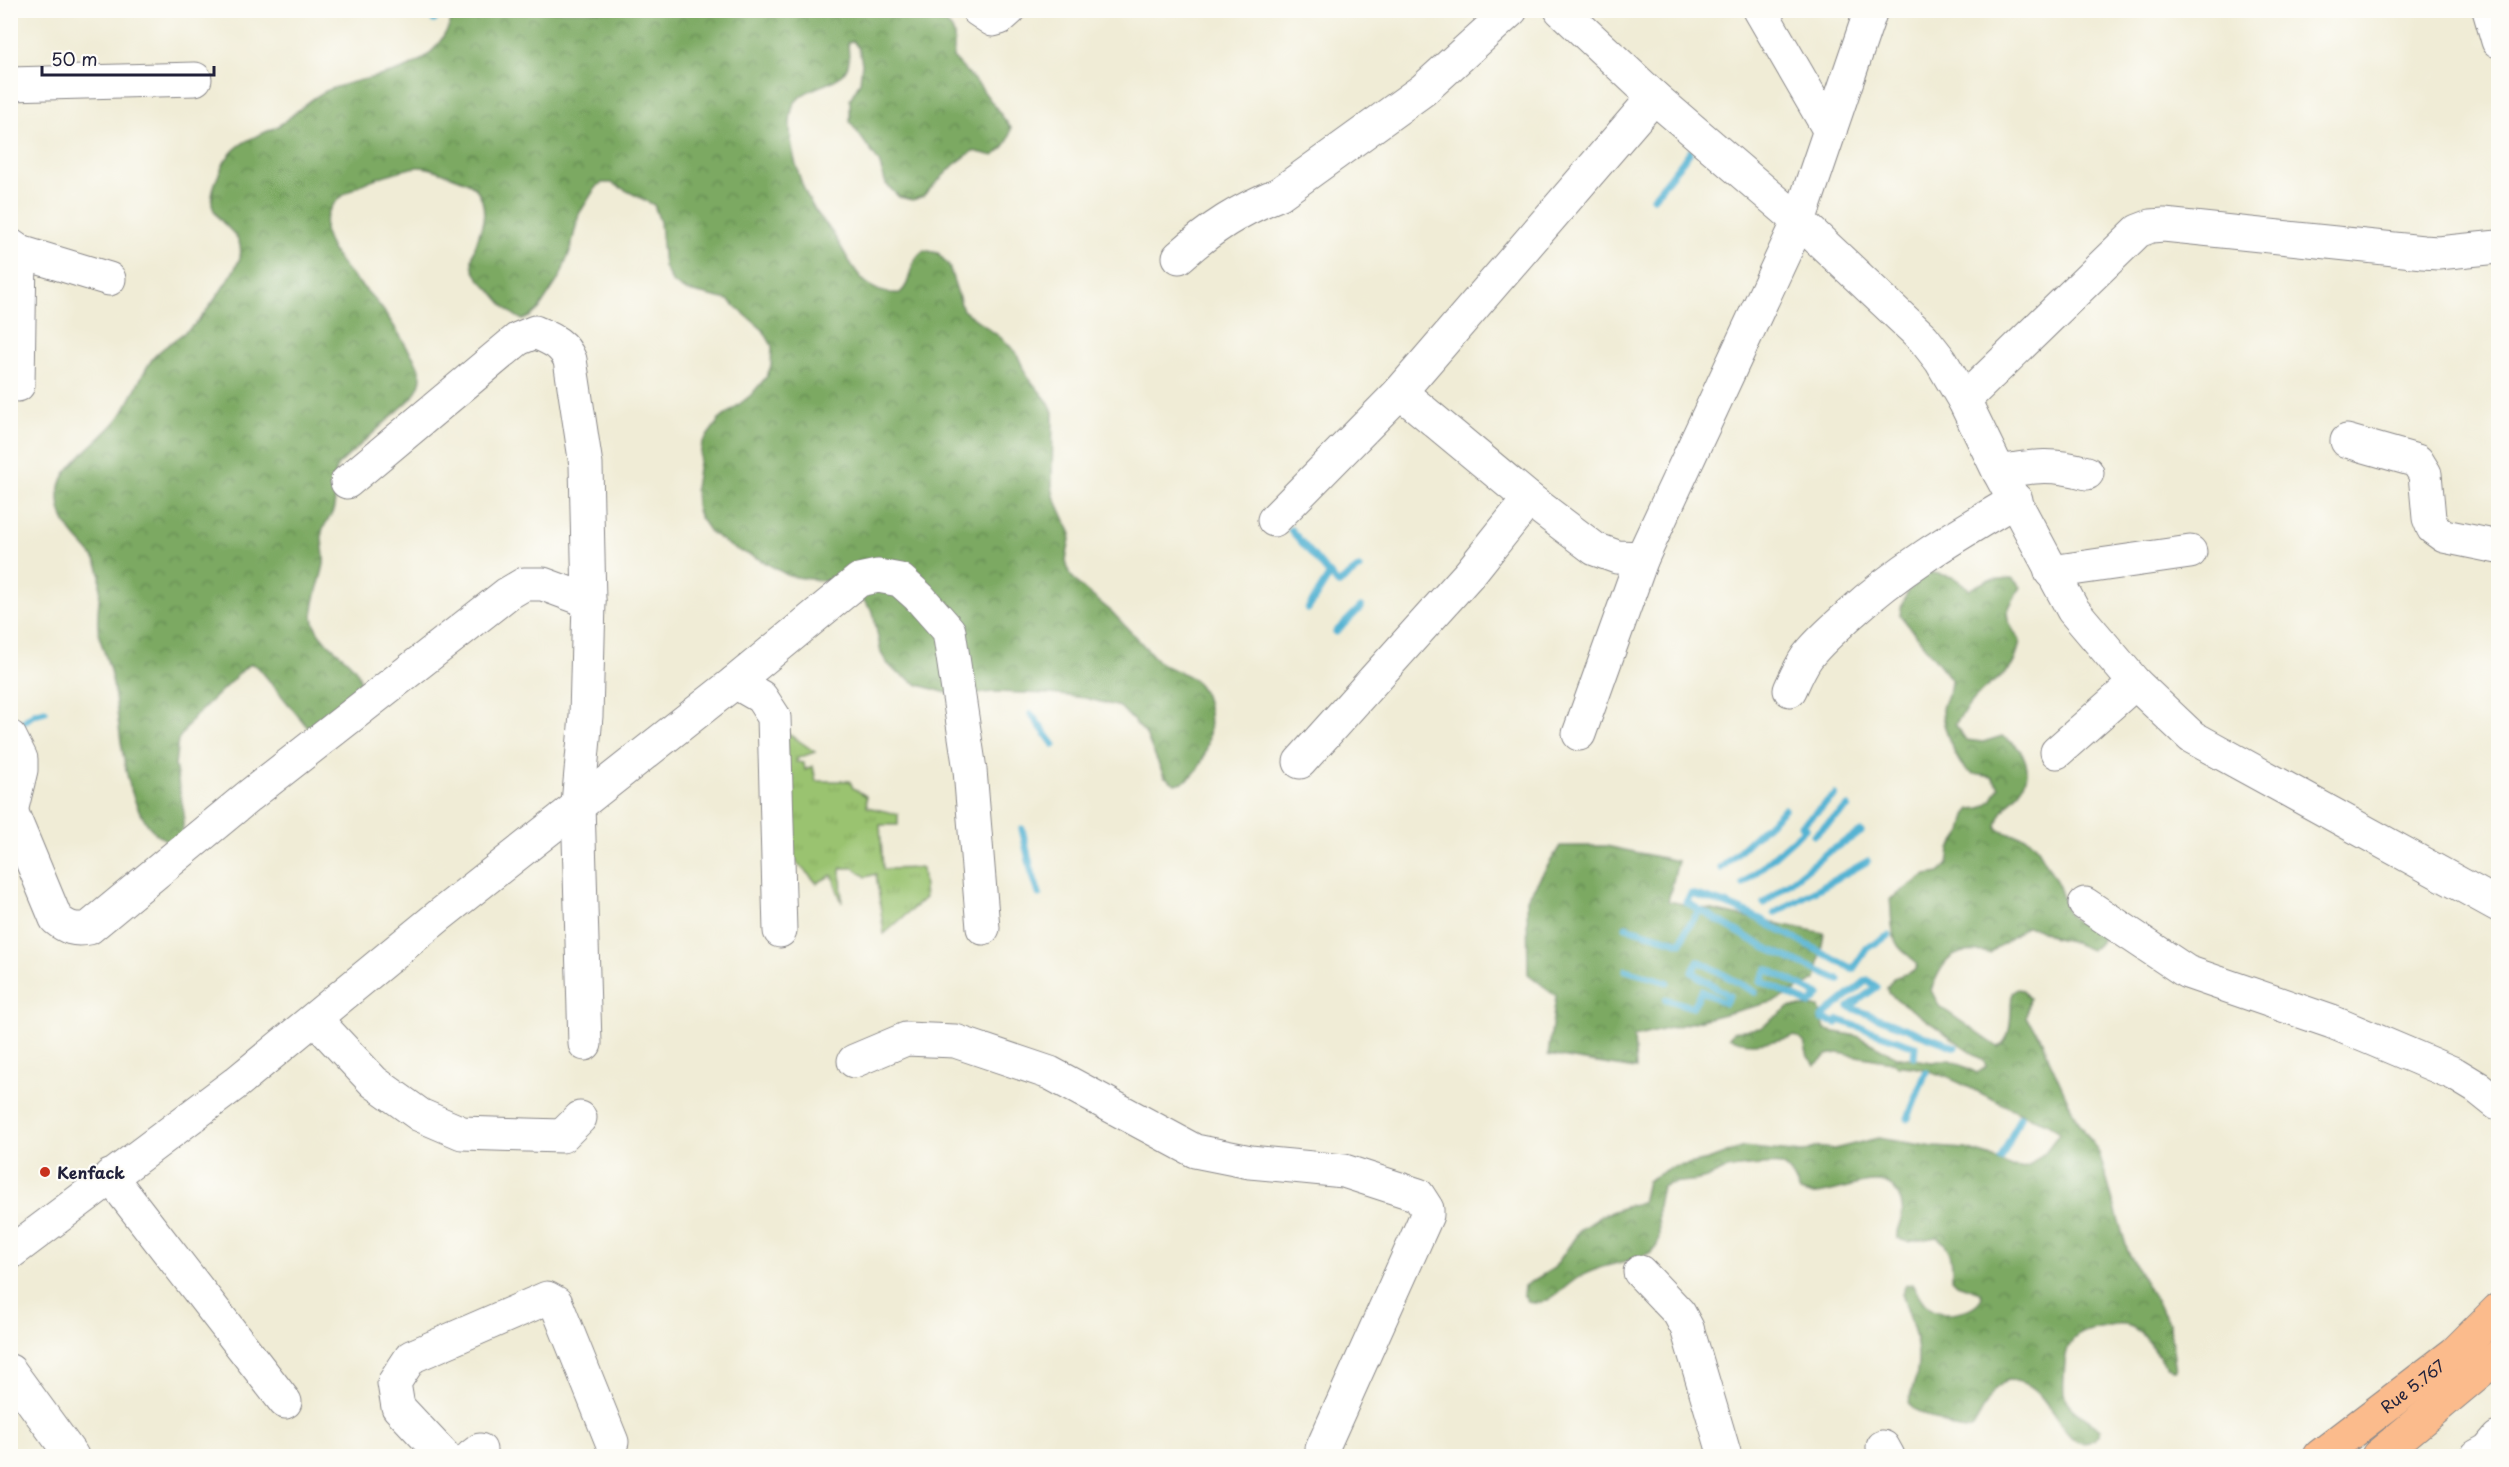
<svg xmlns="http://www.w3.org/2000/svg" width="2509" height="1467" font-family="'Playpen Sans',sans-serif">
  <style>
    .grass { fill: url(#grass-tufts); stroke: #5e7255; stroke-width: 1.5 }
    .forest { fill: url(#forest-crowns); stroke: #4e664e; stroke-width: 1.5 }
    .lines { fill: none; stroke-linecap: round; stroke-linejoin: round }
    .stream { stroke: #55b3d3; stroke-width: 7 }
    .minor-casing { stroke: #898788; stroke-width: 35 }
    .highway-casing { stroke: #898788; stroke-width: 35 }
    .minor { stroke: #fff; stroke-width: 33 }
    .highway { stroke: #fbbb8c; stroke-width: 33 }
    .poi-dot { fill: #c8321e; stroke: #fdfcf7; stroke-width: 2 }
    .labels { text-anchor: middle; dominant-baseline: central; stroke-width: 4.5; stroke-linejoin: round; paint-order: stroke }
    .poi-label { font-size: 16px; font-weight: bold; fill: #22223b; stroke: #fdfcf7; text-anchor: start }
    .street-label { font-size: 16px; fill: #22223b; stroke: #fdfcf7 }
  </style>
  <defs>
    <pattern id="grass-tufts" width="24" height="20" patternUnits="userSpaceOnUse" patternTransform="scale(1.5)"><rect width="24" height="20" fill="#9ac36f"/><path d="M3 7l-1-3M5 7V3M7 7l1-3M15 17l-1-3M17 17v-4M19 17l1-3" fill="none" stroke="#84a761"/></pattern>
    <pattern id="forest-crowns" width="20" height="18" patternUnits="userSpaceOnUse" patternTransform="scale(1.5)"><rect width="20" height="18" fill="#7ba962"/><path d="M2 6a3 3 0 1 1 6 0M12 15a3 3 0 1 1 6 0" fill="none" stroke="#648952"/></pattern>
  </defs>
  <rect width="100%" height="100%" fill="#fdfcf7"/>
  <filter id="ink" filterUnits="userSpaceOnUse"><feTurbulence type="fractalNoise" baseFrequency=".0167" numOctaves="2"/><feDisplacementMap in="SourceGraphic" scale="12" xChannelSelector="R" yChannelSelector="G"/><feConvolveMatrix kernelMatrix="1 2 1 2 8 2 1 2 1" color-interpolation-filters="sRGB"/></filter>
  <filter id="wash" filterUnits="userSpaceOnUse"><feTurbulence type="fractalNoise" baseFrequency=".008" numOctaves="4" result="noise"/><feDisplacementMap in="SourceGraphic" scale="24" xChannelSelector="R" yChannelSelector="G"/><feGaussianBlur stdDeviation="1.35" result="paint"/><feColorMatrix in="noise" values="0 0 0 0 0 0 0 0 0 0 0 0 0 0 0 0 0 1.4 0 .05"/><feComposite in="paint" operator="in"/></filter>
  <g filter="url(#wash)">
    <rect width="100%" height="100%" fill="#f0ecd6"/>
    <polygon class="grass" points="775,724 815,752 798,758 796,762 804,763 805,770 813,766 816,781 850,781 853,788 866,796 867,807 898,814 898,825 880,825 883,869 922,868 925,898 884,934 876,874 866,877 854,868 841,868 842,903 832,875 817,883 789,855"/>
    <g class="forest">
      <path d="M453,11H922C951,26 958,23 953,58L979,85L1011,128C1010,141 1004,148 994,156L973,151L954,165L923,196L913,200L899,197L886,184L879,162L850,122V99L860,82L862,63L859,49L853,41L848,42C848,49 850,58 848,65C840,89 799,84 792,109C785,135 799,184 813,207C819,217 829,226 835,237C851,261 862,297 900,293C914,281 906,263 924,250L938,253L949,266L963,310L1000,337L1016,352L1027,376L1049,403L1053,412L1052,486L1054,496L1071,534L1066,560L1069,573L1079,585L1112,612L1159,662C1171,671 1189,672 1199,685C1219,709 1211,780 1175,784L1164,776L1145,733L1120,707L1085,698L1050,694L995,692L954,695L919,685L896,672L887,663L881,653L873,612L864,601L839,583L789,576L757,558L733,548L710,532L699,516L696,506L695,488L702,443L719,420L751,395L767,376L771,366L772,346L763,330L728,300L684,290L672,282L664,266L660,222L654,205L612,183H602L596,187L579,214L570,251L560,277L539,309L531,316L523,320C510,314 502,304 493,293C487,287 479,280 475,273C462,251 498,222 477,190C472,183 462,180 454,177C443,173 431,167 419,167C411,167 401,171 393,173C363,181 310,203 329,243C341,270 366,287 383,310C392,322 400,336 408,349C413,356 420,368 421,377C421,385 416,391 412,398L337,466C333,480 337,493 334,507C333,516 324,523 322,532C321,542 325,554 324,564C321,584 307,608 316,628C326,650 365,663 360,688L315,733L308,728L258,667L252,664L247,666L193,718L178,740L175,765L184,813L182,837L171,842C119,824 122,719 111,675C108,659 100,645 98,628C96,610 103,585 99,569C95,554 78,542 70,530C58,515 55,491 65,474C79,453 102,439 118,419C132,401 139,377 153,358C164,345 182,336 195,324C205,314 237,270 240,257C247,222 194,227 218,176C221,170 223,162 228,157C241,139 260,136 278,126C294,116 308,99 326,91C365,73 415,80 441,40C448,29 452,23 453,11Z"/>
      <path d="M1930,572L1953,577L1970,589L1988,580L2012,578L2021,587C2004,615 2002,613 2020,641C2013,680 2001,671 1979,694C1970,703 1963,714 1955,724L1966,740L1983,742L2002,736C2014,743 2022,749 2026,763C2034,792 1998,802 1997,828C2008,838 2025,832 2035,844C2038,848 2059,885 2060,889C2071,921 2067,923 2104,926C2104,937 2101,944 2091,950L2070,941L2055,938L2037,928L2026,927L1990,953C1953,947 1945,957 1931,990L1939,1006L1998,1047C2014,1039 2010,1008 2012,993L2017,989L2023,990L2029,998L2026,1018L2043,1040L2049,1059L2076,1118L2099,1153L2128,1252L2169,1323L2176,1370H2172C2155,1358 2151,1336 2132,1327C2123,1323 2114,1325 2105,1327C2070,1333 2066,1341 2064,1376C2064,1385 2062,1395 2068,1403C2075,1413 2091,1421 2101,1429C2099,1442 2081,1447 2072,1438C2050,1417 2043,1380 2007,1380L1994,1390L1973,1427L1966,1430L1954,1428L1913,1409L1909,1404C1910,1393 1913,1387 1916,1377C1923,1348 1911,1321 1902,1294L1906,1285L1912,1284C1917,1292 1922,1302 1929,1308C1943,1318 1975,1312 1982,1297L1980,1292L1957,1284L1952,1279C1952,1260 1953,1249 1937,1237L1908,1242L1898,1239C1896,1227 1905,1219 1902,1207C1892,1153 1830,1205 1800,1192C1796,1182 1791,1170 1781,1165C1775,1163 1732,1167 1725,1170C1718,1172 1711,1177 1703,1179C1688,1183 1675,1180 1662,1187C1660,1195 1658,1203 1658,1210C1657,1221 1662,1237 1656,1247C1649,1259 1611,1263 1597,1269C1590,1272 1582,1275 1576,1279C1561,1289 1547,1308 1528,1302L1523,1294L1524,1286L1554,1268L1580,1230L1600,1216L1630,1205L1642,1203L1647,1181L1669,1168L1708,1160L1743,1147L1802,1153L1816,1147L1834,1149L1878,1138L1934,1147L1966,1149L1989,1156L2011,1167L2022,1168L2029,1166L2045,1152L2059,1134C2050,1121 2036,1120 2023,1114C1989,1099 1934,1064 1898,1066L1892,1062L1838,1053L1827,1055L1815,1065L1808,1057L1804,1042L1795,1036C1777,1041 1744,1048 1729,1037L1734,1031L1760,1028L1789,1007H1819L1825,1030L1857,1036L1895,1056L1932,1062L1949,1059L1977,1073L1986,1067L1984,1061L1888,993L1887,988L1893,978L1914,971L1917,966C1913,957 1906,955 1900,948C1890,938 1892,913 1890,899L1926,875L1940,873L1948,864L1950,849L1962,832L1966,815L1971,809L1981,808L1991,801L1999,787L1992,777C1985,775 1975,776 1969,772C1957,766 1938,718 1943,705C1947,692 1950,697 1951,679L1900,615C1902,594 1913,584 1930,572Z"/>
      <polygon points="1560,846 1606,846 1678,861 1668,901 1824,933 1816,980 1776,1001 1634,1037 1636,1069 1548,1055 1556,996 1528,974 1527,899"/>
    </g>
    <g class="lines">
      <g class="stream">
        <polyline points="430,10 434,20"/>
        <polyline points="1653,198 1690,152"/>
        <polyline points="1291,530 1338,584 1359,568"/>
        <polyline points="1308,609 1330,574"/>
        <polyline points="1336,632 1361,607"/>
        <polyline points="1031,714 1054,745"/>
        <polyline points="14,729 34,714 45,711"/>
        <polyline points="1802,825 1835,795"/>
        <polyline points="1022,829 1031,869 1039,894"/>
        <polyline points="1814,835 1848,807"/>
        <polyline points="1721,868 1784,809"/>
        <polyline points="1743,884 1806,828"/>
        <polyline points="1764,903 1828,852 1861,832"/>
        <polyline points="1775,913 1868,861"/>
        <path d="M1764,921C1740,909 1718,900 1691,894L1686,902L1764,947L1839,980"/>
        <polyline points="1764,922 1853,969 1867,948 1888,936"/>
        <polyline points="1626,927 1681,943 1686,930 1699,911"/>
        <polygon points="1767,969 1819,995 1810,1004 1761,981"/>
        <polyline points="1626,970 1667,982"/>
        <polyline points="1666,999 1692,1007 1702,991 1725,1003 1729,996 1692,972 1699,961 1755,992"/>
        <polyline points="1822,1017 1867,980 1877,987 1849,1007 1955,1047"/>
        <polyline points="1822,1019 1837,1023 1839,1020 1915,1046 1914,1057"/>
        <polyline points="1908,1118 1926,1072"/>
        <polyline points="2001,1159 2020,1117"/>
      </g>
    </g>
  </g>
  <g filter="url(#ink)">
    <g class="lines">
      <g class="minor-casing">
        <g id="minor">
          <polyline points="978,10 993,20 1000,18 1009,10"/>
          <polyline points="1561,10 1654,97 1799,221 1923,338 1941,361 1964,400"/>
          <polyline points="1760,10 1830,131"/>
          <polyline points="2489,10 2498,41"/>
          <polyline points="10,84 195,79"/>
          <polyline points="10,245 20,252 109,279"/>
          <path d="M1179,257C1211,228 1239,210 1279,194L1423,90L1511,10"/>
          <polyline points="18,385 20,252"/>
          <polyline points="1400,392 1529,499 1595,549 1617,557 1642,558"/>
          <polyline points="2347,441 2417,461 2425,474 2429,518 2433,528 2444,536 2498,547"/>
          <polyline points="1999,472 2073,610 2135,683 2192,737 2498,905"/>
          <path d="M2087,473C2051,463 2035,466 1999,472L1964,400L2138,231L2151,226L2164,225L2423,252L2438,253L2498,247"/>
          <path d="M347,482L518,339L535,332C551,339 563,343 570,360L586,465L589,601L586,716L578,804L585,1044"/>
          <polyline points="1274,520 1400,392 1654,97"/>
          <polyline points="2051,572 2190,552"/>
          <polyline points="735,682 761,697 774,717 780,931"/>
          <path d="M1790,690C1795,679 1800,667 1807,657C1819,641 1835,628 1849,615C1900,568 1957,535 2016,500"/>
          <polyline points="1579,734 1642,558 1799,221 1871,10"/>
          <polyline points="10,737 21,759 21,770 10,816"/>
          <polyline points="2057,752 2135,683"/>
          <polyline points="1300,762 1470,573 1529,499"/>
          <path d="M12,813L56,919C67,928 75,931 89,928L249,796L507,594L524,584H543L589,601"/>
          <polyline points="2085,904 2187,972 2332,1022 2455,1074 2478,1088 2498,1104"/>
          <polyline points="315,1019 374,1082 420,1115 462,1133 562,1136 580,1118"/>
          <polyline points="854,1061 906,1039 955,1041 1050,1073 1195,1151 1250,1162 1344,1171 1418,1195 1427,1209 1427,1215 1322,1449 1322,1456"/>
          <polyline points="110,1176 285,1402"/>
          <polyline points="10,1253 236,1083 440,915 735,682 859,580 878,576 900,580 919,597 949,631 970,770 983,928"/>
          <polyline points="1640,1272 1679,1313 1687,1328 1725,1456"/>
          <polyline points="10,1371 72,1456"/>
          <polyline points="1883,1447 1888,1456"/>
          <polyline points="444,1456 398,1407 394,1383 411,1357 547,1298 556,1303 612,1442"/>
          <polyline points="472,1456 480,1450"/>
          <polyline points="2477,1456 2488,1450 2498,1438"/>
        </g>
      </g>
      <g class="highway-casing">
        <g id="highway">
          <path id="s1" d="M2320,1456L2455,1353L2498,1310"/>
          <polyline points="2378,1456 2498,1356"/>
        </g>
      </g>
      <use href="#minor" class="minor"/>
      <use href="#highway" class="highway"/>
    </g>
  </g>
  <circle class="poi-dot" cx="45" cy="1172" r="6"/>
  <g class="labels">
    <g class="poi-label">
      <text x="57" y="1172">Kenfack</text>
    </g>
    <g class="street-label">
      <text stroke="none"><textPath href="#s1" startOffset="116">Rue 5.767</textPath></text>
    </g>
  </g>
  <rect width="2509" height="1467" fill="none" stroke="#fdfcf7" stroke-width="36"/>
  <path d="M42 66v9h172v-9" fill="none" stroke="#22223b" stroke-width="3"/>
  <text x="51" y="66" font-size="18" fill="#22223b" stroke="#fdfcf7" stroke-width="4.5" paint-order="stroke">50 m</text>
</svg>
